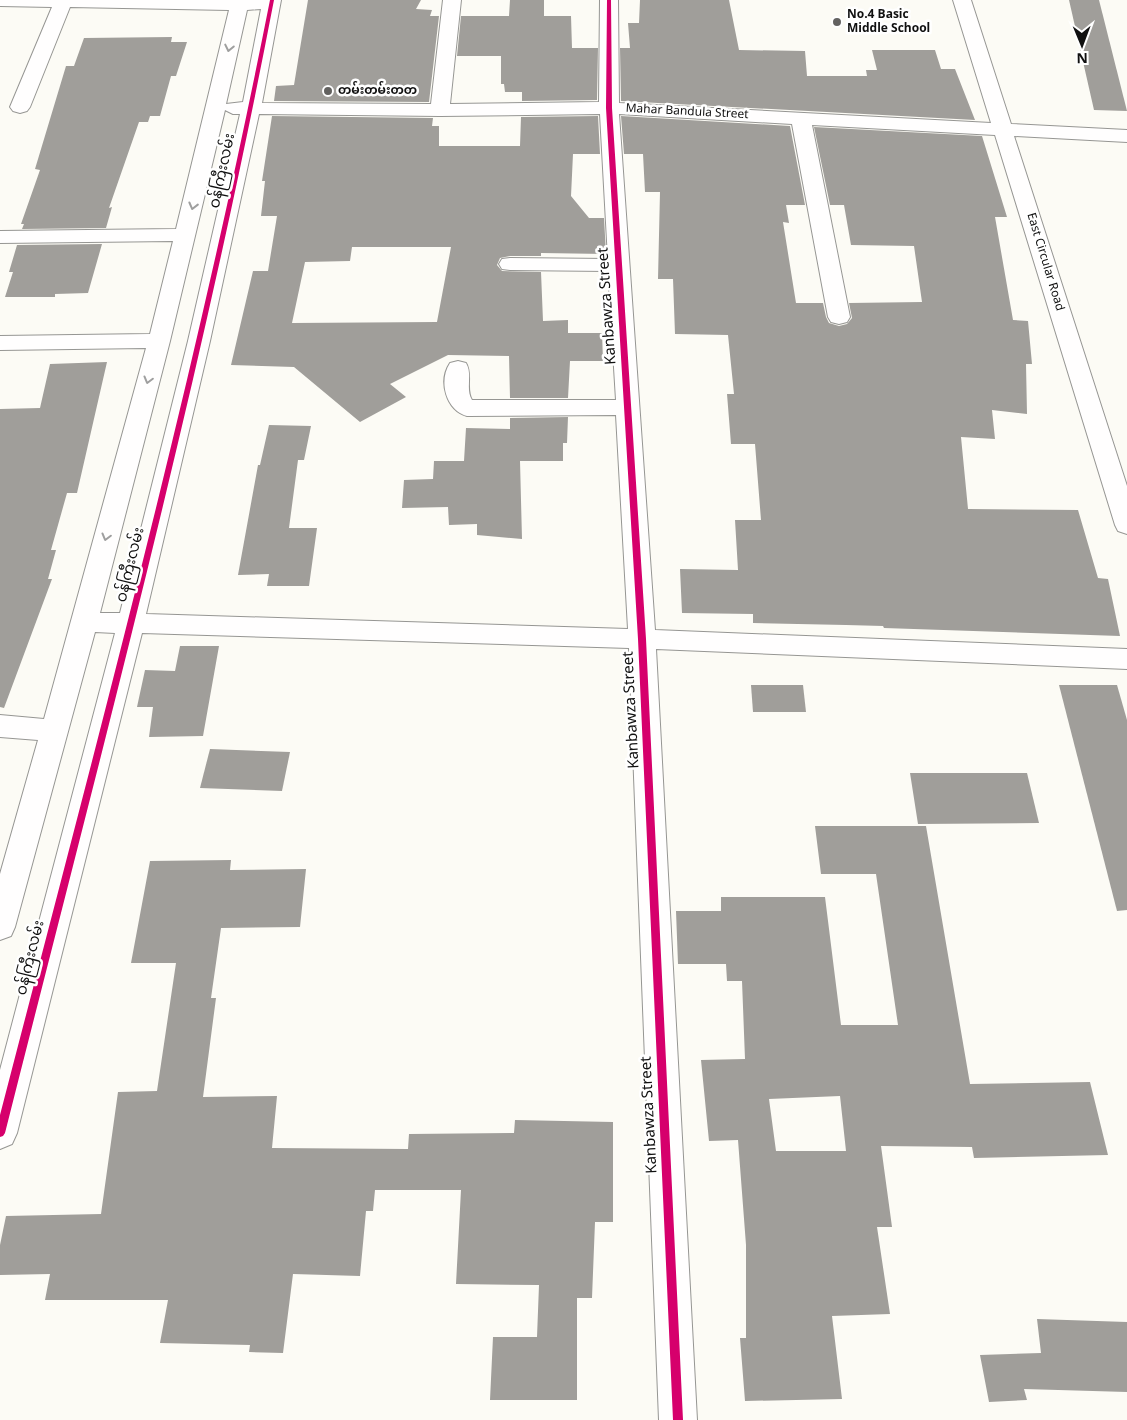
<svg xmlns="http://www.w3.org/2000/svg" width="1127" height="1420" font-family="Georgia,'Noto Sans Myanmar',serif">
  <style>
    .building { fill: #a09e9a; fill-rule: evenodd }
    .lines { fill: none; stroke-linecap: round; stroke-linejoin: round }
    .minor-casing { stroke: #969693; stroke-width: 2 }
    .minor { fill: #fffefe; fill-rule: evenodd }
    .cycleway-casing { stroke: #fff; stroke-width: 3 }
    .cycleway { fill: #d6006c; fill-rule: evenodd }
    .oneway { stroke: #9f9f9f }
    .poi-dot { fill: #636260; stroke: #fff; stroke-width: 2 }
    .labels { text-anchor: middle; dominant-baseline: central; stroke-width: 5; stroke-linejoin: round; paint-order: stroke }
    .far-poi-label { font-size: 12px; font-weight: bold; fill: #101010; stroke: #fff; text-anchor: start }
    .far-street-label { font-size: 12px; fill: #101010; stroke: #fff }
    .street-label { font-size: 15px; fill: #101010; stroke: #fff }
  </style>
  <rect width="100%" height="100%" fill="#fcfbf5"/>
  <g class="building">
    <polygon points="308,0 421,0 416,9 432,10 430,16 439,16 429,102 274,101 276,86 294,85"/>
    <polygon points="510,0 544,0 544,16 571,16 572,48 598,48 597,100 522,101 522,92 505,92 504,84 501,84 501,56 457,56 461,16 509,16"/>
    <polygon points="640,0 729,0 739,50 805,51 807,76 867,76 866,70 877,70 872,50 935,50 941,69 955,69 975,120 621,101 620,48 630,48 628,23 639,23"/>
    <polygon points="1069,0 1099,0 1127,111 1094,110"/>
    <polygon points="172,37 171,42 187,42 176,76 171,76 160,116 150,116 148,122 139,122 109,208 112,207 106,228 22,229 24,224 21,224 40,170 35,169 66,66 74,66 84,38"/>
    <path d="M272,116L433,118L432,126H439V146H520L521,117L598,116L600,154H573L571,196L589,218H604L606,254L541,253V256H510L500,258L497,265L502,271L541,272L543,321L568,320V333H602L603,361H570L568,398H510L509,356L448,355L390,384L406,397L360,422L294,367L231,365L253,271H268L277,216H261L265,181H262ZM352,247H451L437,322L292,323L305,262L350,261Z"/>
    <polygon points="621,116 790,126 805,205 786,205 789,223 783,222 796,303 823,303 826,317 829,323 839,326 847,324 852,318 849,303 922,302 914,246 851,245 844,205 830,205 814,127 982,136 1007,217 995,217 1013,320 1028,321 1032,364 1026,364 1027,414 992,410 995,439 961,437 968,509 1078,510 1098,578 1108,579 1120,636 884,628 883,626 846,625 753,623 753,614 682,613 680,569 738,570 735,520 761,520 755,444 731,444 727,394 734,394 728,335 675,334 673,279 658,279 660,192 645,192 643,154 624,154"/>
    <polygon points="102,244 88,293 55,294 55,297 5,297 13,272 9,272 17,245"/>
    <polygon points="107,362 77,493 67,493 51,550 56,550 48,579 52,579 4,708 0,707 0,409 40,408 50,364"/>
    <polygon points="568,417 567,443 563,443 563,461 520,461 522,539 477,535 477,524 449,525 448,507 402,508 404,480 433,479 434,461 464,461 466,428 510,429 510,418"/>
    <polygon points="269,425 311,426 304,460 298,460 289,528 317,528 309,586 267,586 269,574 238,575 258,465 260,465"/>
    <polygon points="180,646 219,646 203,736 149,737 153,707 137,707 145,670 175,671"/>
    <polygon points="751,685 803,685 806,712 753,712"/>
    <polygon points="1059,685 1117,685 1127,720 1127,910 1117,911"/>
    <polygon points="210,749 290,752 282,791 200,788"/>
    <polygon points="910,773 1027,773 1039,823 918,824"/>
    <path d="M815,826H926L970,1084L1090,1082L1108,1155L974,1158L972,1147L881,1146L892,1227H877L890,1314L832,1316L842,1399L745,1401L740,1338H746V1245L738,1140L709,1141L701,1060L745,1059L742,981H727L726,964H678L676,911H721V897H825L841,1025H898L876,874H821ZM840,1096L846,1151H776L769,1099Z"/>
    <polygon points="231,860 230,870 306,869 300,927 221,928 211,998 216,998 203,1097 277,1096 272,1148 408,1149 409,1134 514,1133 515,1120 613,1122 613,1222 595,1222 592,1298 577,1298 577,1400 490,1400 493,1337 537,1337 539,1285 456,1284 461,1190 375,1190 373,1211 366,1211 360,1276 293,1274 283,1353 249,1352 250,1345 160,1343 168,1300 45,1300 50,1274 0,1275 0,1245 6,1216 101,1214 118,1092 157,1091 176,963 131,963 150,861"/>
    <polygon points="1037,1319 1127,1322 1127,1392 1024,1389 1027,1400 989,1402 980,1355 1041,1353"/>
  </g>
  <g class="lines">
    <g class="minor-casing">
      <path id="minor" d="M0,0H281L262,103L431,104L443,0H461L450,104L599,102L600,0H618L619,103L991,123L953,0H971L1011,124L1127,130V142L1014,136L1127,486V534L1118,531L1115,525L995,135L812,125L850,317L847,322L839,324L831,322L828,317L792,124L619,114L655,630L1127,649V669L656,649L697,1420H659L629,648L142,633L17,1133L12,1144L0,1149V1070L115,633L95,632L15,927L11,936L0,940V874L38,740L0,737V715L44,719L146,348L0,350V336L150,334L173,241L0,243V231L176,229L229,10L70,7L30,107L27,111L20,113L13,111L10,107L52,7L0,6ZM261,9L243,102L226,104L247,10ZM225,110L233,114H240L188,341L120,613H100L170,341ZM259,114L440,116L600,114L608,259L510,258L502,259L499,264L502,269L510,270L608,271L616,400H472C465,389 473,374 466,363L458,361L450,363C438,381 446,410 467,416L616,415L628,629L146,614L210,341Z"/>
    </g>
    <use href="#minor" class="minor"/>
    <g class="cycleway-casing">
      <g id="cycleway">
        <path d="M270,0H274C201,381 100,757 5,1133L3,1136L0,1137V1115C96,745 196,375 270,0Z"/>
        <polygon points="607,0 611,0 612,108 646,639 683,1420 673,1420 638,639 606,108"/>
      </g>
    </g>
    <use href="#cycleway" class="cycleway"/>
  </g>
  <defs><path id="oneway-chevron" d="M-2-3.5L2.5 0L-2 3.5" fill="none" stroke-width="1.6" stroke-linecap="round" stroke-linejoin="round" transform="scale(1.25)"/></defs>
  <g class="oneway">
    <use href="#oneway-chevron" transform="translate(229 48) rotate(102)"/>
    <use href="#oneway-chevron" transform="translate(193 206) rotate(104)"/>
    <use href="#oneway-chevron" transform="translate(148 380) rotate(105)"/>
    <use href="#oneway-chevron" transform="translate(106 537) rotate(105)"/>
  </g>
  <g class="poi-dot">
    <circle cx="837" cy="22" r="5"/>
    <circle cx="328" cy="91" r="5"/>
  </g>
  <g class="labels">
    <g class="far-poi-label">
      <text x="847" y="15">No.4 Basic<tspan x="847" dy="14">Middle School</tspan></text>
      <text x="338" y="91">တမ်းတမ်းတတ</text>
    </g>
    <g class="far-street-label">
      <text transform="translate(687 112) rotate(3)">Mahar Bandula Street</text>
      <text transform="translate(1045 262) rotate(73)">East Circular Road</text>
    </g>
    <g class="street-label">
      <text transform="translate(223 171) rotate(-78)">ဝန်ကြီးလမ်း</text>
      <text transform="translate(608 306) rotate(-94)">Kanbawza Street</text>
      <text transform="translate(131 565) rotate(-76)">ဝန်ကြီးလမ်း</text>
      <text transform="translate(632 710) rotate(-93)">Kanbawza Street</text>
      <text transform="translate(31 958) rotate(-76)">ဝန်ကြီးလမ်း</text>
      <text transform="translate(650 1115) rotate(-93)">Kanbawza Street</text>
    </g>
  </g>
  <g transform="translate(1082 45) rotate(179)" stroke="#ffffff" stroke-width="4" paint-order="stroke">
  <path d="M0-4L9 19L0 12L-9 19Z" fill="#101010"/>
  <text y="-8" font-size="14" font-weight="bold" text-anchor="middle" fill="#101010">N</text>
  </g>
</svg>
